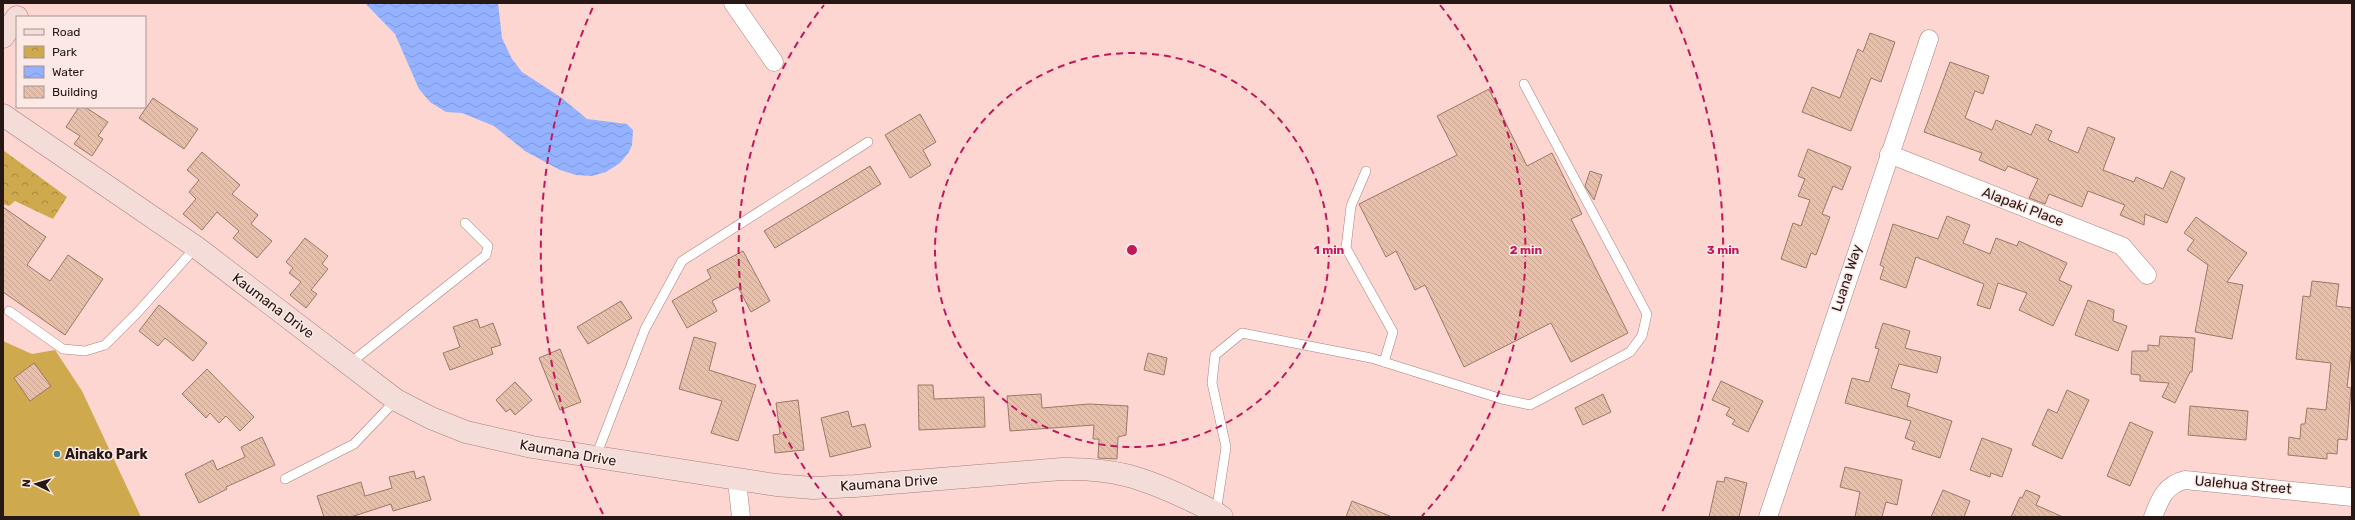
<svg xmlns="http://www.w3.org/2000/svg" width="2355" height="520" font-family="Rubik,sans-serif">
  <style>
    .park { fill: url(#park-crowns) }
    .pitch { fill: #cfa94d }
    .water { fill: url(#water-waves) }
    .building { fill: url(#building-back-hatch); stroke: #9d7865 }
    .lines { fill: none; stroke-linecap: round; stroke-linejoin: round }
    .lane-casing { stroke: #aa7f79; stroke-width: 10 }
    .street-casing { stroke: #aa7f79; stroke-width: 19 }
    .secondary-casing { stroke: #aa7f79; stroke-width: 23 }
    .lane { stroke: #fff; stroke-width: 9 }
    .street { stroke: #fff; stroke-width: 18 }
    .secondary { stroke: #f4dcd9; stroke-width: 22 }
    .ring { fill: none; stroke: #c2185b; stroke-width: 2; stroke-dasharray: 7 5 }
    .poi-dot { fill: #3f858f; stroke: #fce9e6; stroke-width: 1.5 }
    .labels { text-anchor: middle; dominant-baseline: central; stroke-width: 3; stroke-linejoin: round; paint-order: stroke }
    .street-label { font-size: 14px; fill: #271715; stroke: #fce9e6 }
    .poi-label { font-size: 14px; font-weight: bold; fill: #271715; stroke: #fce9e6; text-anchor: start }
    .centre { fill: #c2185b; stroke: #fce9e6; stroke-width: 2 }
    .ring-label { font-size: 12px; text-anchor: middle; font-weight: bold; fill: #c2185b; stroke: #fce9e6; stroke-width: 3; stroke-linejoin: round; paint-order: stroke }
  </style>
  <defs>
    <pattern id="park-crowns" width="20" height="18" patternUnits="userSpaceOnUse"><rect width="20" height="18" fill="#cfa94d"/><path d="M2 6a3 3 0 1 1 6 0M12 15a3 3 0 1 1 6 0" fill="none" stroke="#a8893f"/></pattern>
    <pattern id="water-waves" width="16" height="10" patternUnits="userSpaceOnUse"><rect width="16" height="10" fill="#94b2ff"/><path d="M0 5q4-4 8 0t8 0" fill="none" stroke="#8098da"/></pattern>
    <pattern id="building-back-hatch" width="6" height="6" patternUnits="userSpaceOnUse"><rect width="6" height="6" fill="#e8bfab"/><path d="M-1 5l2 2M0 0l6 6M5-1l2 2" fill="none" stroke="#c7a392"/></pattern>
  </defs>
  <rect width="100%" height="100%" fill="#fdd6d1"/>
  <polygon class="park" points="3,150 67,197 53,219 15,201 9,206 3,204"/>
  <polygon class="pitch" points="3,341 32,354 55,350 82,391 141,517 3,517"/>
  <polygon class="water" points="365,3 498,3 502,38 512,59 522,72 562,98 587,119 627,124 633,130 632,145 629,152 620,163 606,172 592,176 576,175 560,170 525,151 494,126 462,113 446,112 430,102 419,89 395,34"/>
  <g class="building">
    <polygon points="1870,33 1895,42 1881,82 1871,78 1851,131 1802,112 1812,87 1840,98 1858,49 1863,52"/>
    <polygon points="1950,62 1989,76 1983,94 1975,91 1965,118 1992,130 1996,120 2031,135 2036,124 2052,131 2048,140 2078,153 2088,127 2115,138 2103,170 2134,182 2136,177 2163,189 2171,171 2185,178 2167,223 2145,214 2144,225 2120,215 2125,205 2088,191 2082,207 2049,194 2045,204 2029,198 2038,179 2008,166 2005,171 1979,160 1982,153 1924,132"/>
    <polygon points="1489,89 1527,166 1552,153 1582,214 1571,219 1628,333 1571,362 1551,323 1464,367 1425,285 1415,290 1396,251 1386,257 1359,204 1457,155 1437,116"/>
    <polygon points="153,98 198,129 184,149 139,118"/>
    <polygon points="79,107 85,107 108,122 98,136 103,139 92,156 74,144 80,136 66,127"/>
    <polygon points="920,114 936,142 923,150 931,165 910,178 885,135"/>
    <polygon points="1808,149 1851,167 1842,190 1833,186 1822,214 1830,217 1816,255 1811,253 1806,268 1781,259 1793,223 1801,226 1810,200 1798,196 1805,179 1798,176"/>
    <polygon points="202,152 240,185 232,194 258,215 251,224 272,241 257,258 233,238 239,231 217,212 202,230 183,214 196,199 189,192 199,180 187,170"/>
    <polygon points="870,166 881,184 775,248 764,231"/>
    <polygon points="1590,171 1602,175 1594,200 1585,186"/>
    <polygon points="3,207 46,237 27,265 50,281 68,255 103,279 65,335 3,292"/>
    <polygon points="1947,216 1970,225 1963,243 1990,254 1996,238 2017,246 2019,241 2067,263 2059,280 2072,286 2053,326 2019,310 2027,293 1998,283 1990,309 1977,305 1984,284 1916,257 1906,288 1880,279 1884,267 1880,265 1893,224 1938,239"/>
    <polygon points="2196,217 2247,253 2227,282 2243,285 2232,339 2195,332 2208,265 2187,250 2194,240 2184,233"/>
    <polygon points="305,238 328,256 322,264 328,269 311,290 317,294 306,308 290,295 301,282 289,273 293,268 286,262"/>
    <polygon points="743,251 770,301 751,312 738,287 712,301 717,311 687,328 672,301 711,278 707,270"/>
    <polygon points="2312,281 2339,284 2336,306 2352,308 2352,345 2347,387 2351,388 2347,440 2338,439 2337,454 2327,453 2327,459 2288,455 2289,437 2300,439 2301,424 2305,424 2307,408 2326,410 2331,363 2296,359 2303,296 2310,297"/>
    <polygon points="2088,300 2114,310 2113,321 2127,326 2118,351 2075,335"/>
    <polygon points="621,301 632,318 588,344 577,327"/>
    <polygon points="159,305 207,343 193,361 165,338 158,346 139,331"/>
    <polygon points="477,319 480,328 493,323 501,345 491,348 493,354 450,370 443,353 460,347 453,327"/>
    <polygon points="1883,323 1910,331 1905,348 1941,357 1937,373 1899,364 1891,388 1910,394 1907,406 1952,421 1940,458 1912,449 1915,442 1905,438 1911,421 1845,403 1852,378 1869,382 1879,349 1875,348"/>
    <polygon points="2160,336 2195,338 2192,372 2190,372 2175,403 2162,397 2169,383 2140,381 2140,375 2131,374 2132,351 2148,351 2148,345 2159,346"/>
    <polygon points="694,337 716,343 709,370 756,385 738,441 711,433 722,401 679,389"/>
    <polygon points="560,349 581,402 560,410 539,358"/>
    <polygon points="1148,353 1167,358 1164,375 1144,370"/>
    <polygon points="34,363 51,386 30,401 14,378"/>
    <polygon points="207,369 254,417 240,431 226,416 219,423 210,413 206,418 182,394"/>
    <polygon points="1721,381 1763,401 1748,432 1732,424 1735,420 1726,415 1730,408 1712,400"/>
    <polygon points="515,382 532,400 515,415 510,409 506,412 496,400"/>
    <polygon points="918,385 933,385 934,399 984,397 985,427 919,430"/>
    <polygon points="2067,390 2089,400 2062,459 2032,445 2048,409 2057,413"/>
    <polygon points="1041,394 1042,408 1089,404 1128,406 1126,435 1118,437 1117,459 1098,458 1099,439 1093,439 1094,425 1010,431 1007,396"/>
    <polygon points="1603,394 1611,412 1583,425 1575,408"/>
    <polygon points="798,400 804,450 775,453 773,435 780,434 776,403"/>
    <polygon points="2190,406 2248,411 2246,440 2188,435"/>
    <polygon points="848,411 852,427 865,424 871,447 830,457 821,418"/>
    <polygon points="2130,422 2153,432 2130,486 2107,476"/>
    <polygon points="262,437 275,465 226,487 227,489 199,503 185,474 213,460 217,470 245,457 241,447"/>
    <polygon points="1982,438 2012,449 2002,477 1991,473 1990,477 1970,470"/>
    <polygon points="1845,467 1902,480 1897,505 1886,502 1882,517 1855,517 1860,492 1840,487"/>
    <polygon points="414,471 416,479 424,476 431,500 393,511 391,504 351,517 324,517 317,496 361,482 365,496 392,488 389,477"/>
    <polygon points="1725,477 1747,483 1739,517 1709,517 1717,481 1724,482"/>
    <polygon points="1943,490 1970,501 1964,517 1931,517"/>
    <polygon points="2026,490 2040,496 2036,505 2063,517 2011,517 2020,497 2022,498"/>
    <polygon points="1352,501 1390,516 1389,517 1346,517"/>
  </g>
  <g class="lines">
    <g class="lane-casing">
      <g id="lane">
        <polyline points="1366,171 1351,206 1346,248 1393,332 1384,362"/>
        <polyline points="9,311 63,349 85,351 105,345 138,312 196,247"/>
        <polyline points="349,364 486,255 488,246 465,223"/>
        <polyline points="596,456 645,329 682,261 868,142"/>
        <polyline points="285,479 354,444 396,400"/>
        <polyline points="1216,513 1226,447 1212,383 1215,355 1242,333 1371,358 1502,399 1530,405 1630,352 1642,336 1647,314 1524,84"/>
      </g>
    </g>
    <g class="street-casing">
      <g id="street">
        <polyline points="733,3 774,62"/>
        <polyline points="1889,154 2122,246 2147,275"/>
        <polyline points="737,481 741,517"/>
        <polyline points="1768,517 1929,39"/>
        <path d="M2153,517C2160,499 2165,485 2185,480L2352,497"/>
      </g>
    </g>
    <g class="secondary-casing">
      <g id="secondary">
        <polyline points="3,37 17,17"/>
        <path d="M3,115L196,247L396,400L431,418L466,432L532,447L776,485L813,488L855,486L1062,469C1113,468 1141,477 1186,498C1198,504 1211,509 1222,517"/>
      </g>
    </g>
    <use href="#lane" class="lane"/>
    <use href="#street" class="street"/>
    <use href="#secondary" class="secondary"/>
  </g>
  <g class="ring">
    <circle cx="1132" cy="250" r="197"/>
    <path d="M842 516A394 394 0 0 1 824 5M1440 5A394 394 0 0 1 1422 516"/>
    <path d="M603 514A591 591 0 0 1 594 5M1670 5A591 591 0 0 1 1661 514"/>
  </g>
  <circle class="poi-dot" cx="57" cy="454" r="4"/>
  <g class="labels">
    <g class="street-label">
      <text transform="translate(2023 207) rotate(21)">Alapaki Place</text>
      <text transform="translate(1847 278) rotate(-72)">Luana Way</text>
      <text transform="translate(273 306) rotate(37)">Kaumana Drive</text>
      <text transform="translate(568 453) rotate(10)">Kaumana Drive</text>
      <text transform="translate(889 483) rotate(-4)">Kaumana Drive</text>
      <text transform="translate(2243 485) rotate(5)">Ualehua Street</text>
    </g>
    <g class="poi-label">
      <text x="65" y="454">Ainako Park</text>
    </g>
  </g>
  <circle cx="1132" cy="250" r="6" class="centre"/>
  <g class="ring-label">
    <text x="1329" y="254">1 min</text>
    <text x="1526" y="254">2 min</text>
    <text x="1723" y="254">3 min</text>
  </g>
  <rect width="2355" height="520" fill="none" stroke="#271715" stroke-width="8"/>
  <rect x="16" y="16" width="130" height="92" fill="#fce9e6" stroke="#a79592"/>
  <rect x="24" y="29" width="20" height="6" fill="#f4dcd9" stroke="#a79592"/>
  <text x="52" y="36" font-size="12" fill="#271715">Road</text>
  <rect x="24" y="46" width="20" height="12" fill="url(#park-crowns)" stroke="#a79592"/>
  <text x="52" y="56" font-size="12" fill="#271715">Park</text>
  <rect x="24" y="66" width="20" height="12" fill="url(#water-waves)" stroke="#a79592"/>
  <text x="52" y="76" font-size="12" fill="#271715">Water</text>
  <rect x="24" y="86" width="20" height="12" fill="url(#building-back-hatch)" stroke="#a79592"/>
  <text x="52" y="96" font-size="12" fill="#271715">Building</text>
  <g transform="translate(36 484) rotate(275)" stroke="#fce9e6" stroke-width="3" paint-order="stroke">
  <path d="M0-3L7 15L0 10L-7 15Z" fill="#271715"/>
  <text y="-6" font-size="11" font-weight="bold" text-anchor="middle" fill="#271715">N</text>
  </g>
</svg>
